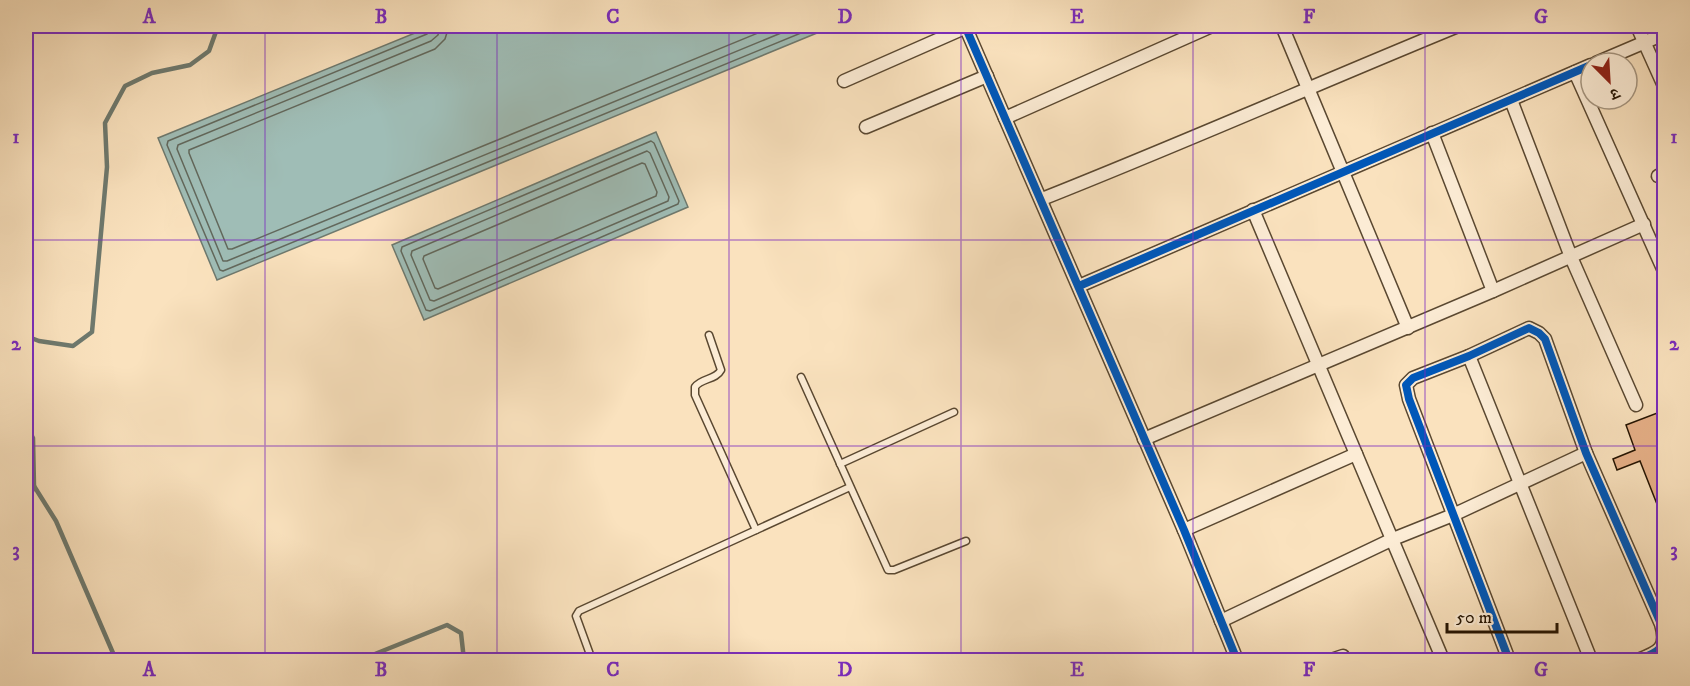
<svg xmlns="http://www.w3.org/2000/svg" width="1690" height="686" font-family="'IM FELL DW Pica','Noto Serif Devanagari',serif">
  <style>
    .water { fill: #9fbdb6; stroke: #6e796e; stroke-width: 1.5 }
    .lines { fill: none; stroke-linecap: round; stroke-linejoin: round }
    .shore { stroke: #62685c; stroke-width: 1.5 }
    .stream { stroke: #6e796e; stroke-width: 4.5 }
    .building { fill: #e7b189; stroke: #241402; stroke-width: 1.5 }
    .service-casing { stroke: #5a4831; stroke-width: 9 }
    .minor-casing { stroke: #5a4831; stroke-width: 15 }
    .service { stroke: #fcecd5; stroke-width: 6 }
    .minor { stroke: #fcecd5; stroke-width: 12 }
    .cycleway-casing { stroke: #fcecd5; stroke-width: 11 }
    .cycleway { stroke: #0057b8; stroke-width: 8 }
    .grid { fill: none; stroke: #7b2cbf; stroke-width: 1.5; stroke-opacity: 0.55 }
    .neatline { fill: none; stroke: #7b2cbf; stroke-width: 2 }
    .grid-label { font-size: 20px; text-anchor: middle; font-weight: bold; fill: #7b2cbf }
  </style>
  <rect width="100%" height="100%" fill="#fae2be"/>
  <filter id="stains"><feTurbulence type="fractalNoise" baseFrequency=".00333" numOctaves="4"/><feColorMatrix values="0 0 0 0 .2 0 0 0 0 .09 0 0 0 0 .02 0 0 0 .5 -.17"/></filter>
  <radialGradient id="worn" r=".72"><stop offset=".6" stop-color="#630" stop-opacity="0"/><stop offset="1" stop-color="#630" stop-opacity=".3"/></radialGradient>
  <g class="water">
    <polygon points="432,26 834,26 217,280 158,138"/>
    <polygon points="656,132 688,207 424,320 392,245"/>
  </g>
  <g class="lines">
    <g class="shore">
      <polyline points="432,26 431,30 427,34 168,141 167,145 220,270 223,271 818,26"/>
      <polyline points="440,26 438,35 431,41 178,145 177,149 223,261 227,261 798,26"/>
      <polyline points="449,26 445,39 435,49 189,150 189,153 228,249 232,249 775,26"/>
      <polygon points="651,141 654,143 679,201 678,204 430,311 426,310 401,251 402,247"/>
      <polygon points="647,151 650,153 669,197 668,201 434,301 430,300 411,255 412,251"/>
      <polygon points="642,163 645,164 657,192 656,196 438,289 435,288 423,259 424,256"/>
    </g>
    <g class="stream">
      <polyline points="26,336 39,341 73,346 92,332 107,167 105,123 125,86 152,73 190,65 209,51 218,26"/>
      <polyline points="26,425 33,438 34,486 26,508"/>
      <polyline points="34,486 56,521 116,660"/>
      <polyline points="360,660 447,625 461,633 464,660"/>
    </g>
  </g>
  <polygon class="building" points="1665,410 1665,522 1664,522 1640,461 1617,470 1613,459 1635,450 1626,425"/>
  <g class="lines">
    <g class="service-casing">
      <g id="service">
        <path d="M709,335L721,370C716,380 701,378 695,387V395L756,530"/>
        <polyline points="801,377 888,570 894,570 966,541"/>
        <polyline points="840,464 954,412"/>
        <polyline points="592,660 576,616 579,611 850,487"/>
      </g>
    </g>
    <g class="minor-casing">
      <g id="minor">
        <polyline points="965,26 1184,530 1237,660"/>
        <polyline points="1282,26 1408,328"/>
        <polyline points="1637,26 1664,86"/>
        <polyline points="1596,63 1664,34"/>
        <polyline points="1575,72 1664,271"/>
        <polyline points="844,81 969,26"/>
        <polyline points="1511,100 1571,257 1636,405"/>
        <polyline points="1005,118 1212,26"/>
        <polyline points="866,127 987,76"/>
        <polyline points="1432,133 1493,291"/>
        <polyline points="1658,176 1664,173"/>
        <path d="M1042,199C1181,144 1319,83 1458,26"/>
        <polyline points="1253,210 1443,660"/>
        <polyline points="1079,286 1591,65"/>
        <polyline points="1469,356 1591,660"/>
        <polyline points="1144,439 1493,291 1644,224"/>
        <polyline points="1184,530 1356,454"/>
        <polyline points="1221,621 1393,539 1453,515 1586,453"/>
        <polyline points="1331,660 1343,656"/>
        <path d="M1509,660L1409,399L1406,385L1413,378L1469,356L1529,328L1539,333L1545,339L1586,453L1661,624C1668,648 1659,652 1638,660"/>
      </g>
    </g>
    <use href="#service" class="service"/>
    <use href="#minor" class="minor"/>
    <g class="cycleway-casing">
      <g id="cycleway">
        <polyline points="965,26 1184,530 1237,660"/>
        <polyline points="1079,286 1591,65"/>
        <path d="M1509,660L1409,399L1406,385L1413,378L1469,356L1529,328L1539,333L1545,339L1586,453L1661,624C1668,648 1659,652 1638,660"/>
      </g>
    </g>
    <use href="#cycleway" class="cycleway"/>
  </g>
  <path class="grid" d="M265,26V660M497,26V660M729,26V660M961,26V660M1193,26V660M1425,26V660M26,240H1664M26,446H1664"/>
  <rect width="1690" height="686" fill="none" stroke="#fae2be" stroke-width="66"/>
  <g transform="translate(1609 81) rotate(156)"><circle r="28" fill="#fcecd5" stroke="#a69681" stroke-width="1.5"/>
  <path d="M0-4.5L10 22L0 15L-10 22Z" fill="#8f2418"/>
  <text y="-9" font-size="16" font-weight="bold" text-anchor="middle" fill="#241402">उ</text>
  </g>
  <path d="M1447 623v9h110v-9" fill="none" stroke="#241402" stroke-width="3"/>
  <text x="1456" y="623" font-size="18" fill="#241402" stroke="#fcecd5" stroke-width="4.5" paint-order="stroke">50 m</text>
  <rect x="33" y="33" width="1624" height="620" class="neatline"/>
  <g class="grid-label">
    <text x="149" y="23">A</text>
    <text x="381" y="23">B</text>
    <text x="613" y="23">C</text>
    <text x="845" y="23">D</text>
    <text x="1077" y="23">E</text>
    <text x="1309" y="23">F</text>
    <text x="1541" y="23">G</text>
    <text x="16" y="143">1</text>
    <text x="1674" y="143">1</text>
    <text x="16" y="350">2</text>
    <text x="1674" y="350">2</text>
    <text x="16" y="556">3</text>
    <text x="1674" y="556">3</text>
    <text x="149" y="676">A</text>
    <text x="381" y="676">B</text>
    <text x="613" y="676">C</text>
    <text x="845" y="676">D</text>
    <text x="1077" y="676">E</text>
    <text x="1309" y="676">F</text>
    <text x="1541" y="676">G</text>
  </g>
  <rect width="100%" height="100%" filter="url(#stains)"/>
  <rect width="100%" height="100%" fill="url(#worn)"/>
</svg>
